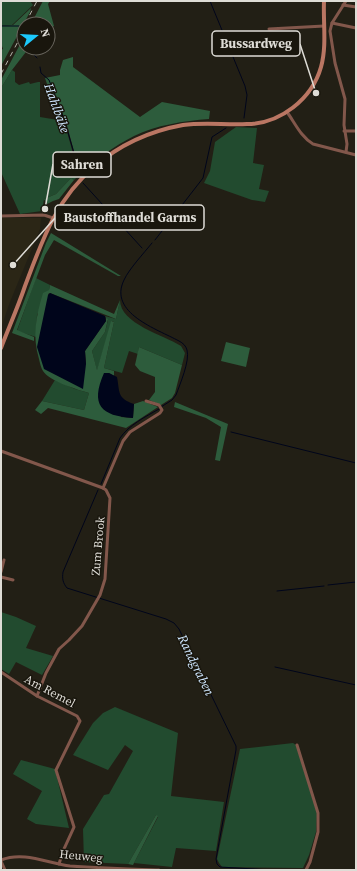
<svg xmlns="http://www.w3.org/2000/svg" width="357" height="871" font-family="'Source Serif 4',serif">
  <style>
    .built { fill: #2b2616 }
    .green { fill: #224b2f }
    .forest { fill: #2d5c3c }
    .water { fill: #00051b }
    .lines { fill: none; stroke-linecap: round; stroke-linejoin: round }
    .stream { stroke: #00051b; stroke-width: 1 }
    .street { stroke: #82574b; stroke-width: 3 }
    .secondary { stroke: #ba7663; stroke-width: 4 }
    .rail { stroke: #b5b2ab; stroke-width: 1; stroke-dasharray: 5 5; stroke-linecap: butt }
    .labels { text-anchor: middle; dominant-baseline: central; stroke-width: 3; stroke-linejoin: round; paint-order: stroke }
    .street-label { font-size: 12px; fill: #dedcd6; stroke: #19160d }
    .water-label { font-size: 13px; font-style: italic; fill: #cfe7ff; stroke: #19160d }
    .leader { fill: none; stroke: #dedcd6; stroke-width: 1.5 }
    .callout-dot { fill: #dedcd6; stroke: #19160d; stroke-width: 1.5 }
    .callout { fill: #19160d; stroke: #dedcd6; stroke-width: 1.5 }
    .callout-label { font-size: 13px; text-anchor: middle; font-weight: bold; fill: #dedcd6 }
  </style>
  <rect width="100%" height="100%" fill="#221f15"/>
  <polygon class="built" points="1,218 41,218 40,229 10,302 1,328"/>
  <g class="green">
    <polygon points="1,1 30,1 33,5 12,25 1,26"/>
    <polygon points="12,70 15,72 15,82 19,85 29,82 30,84 38,82 40,82 40,117 64,121 79,175 74,180 71,178 56,194 44,199 42,211 20,214 1,172 1,88"/>
    <polygon points="236,127 257,128 253,163 264,165 259,189 269,191 265,202 252,200 204,183 210,171 215,142"/>
    <polygon points="36,278 50,285 49,290 37,315 36,337 17,331"/>
    <path d="M120,300C120,324 164,335 181,346L185,353L182,365L139,347L138,354L129,351L122,373L104,368L114,322L112,321L97,371L92,351L105,332L108,320L106,318L105,316L116,319Z"/>
    <polygon points="55,380 75,389 89,393 84,410 42,401"/>
    <polygon points="1,612 16,617 36,626 26,648 53,656 42,675 16,662 9,674 1,669"/>
    <polygon points="115,707 178,733 171,796 224,802 216,851 176,848 172,867 134,863 158,817 156,815 128,864 84,862 83,829 104,795 109,794 133,751 125,745 108,770 73,755 93,723 103,713"/>
    <polygon points="293,743 296,745 317,812 316,832 309,855 303,868 222,867 219,863 217,859 240,749"/>
    <polygon points="21,760 55,769 69,828 36,824 27,819 42,791 13,774"/>
  </g>
  <g class="forest">
    <polygon points="43,1 50,1 48,4 54,26 48,30 48,24 31,24"/>
    <path d="M31,8L30,12L1,66V50L3,49C0,41 1,33 1,26L13,25Z"/>
    <polygon points="24,37 24,48 29,48 12,70 1,88 1,80"/>
    <path d="M73,57V67L140,117L162,102L210,111L209,119C184,121 156,125 134,136C114,146 97,159 80,173L66,122L56,96H51L45,78L60,75V70L63,60Z"/>
    <polygon points="71,178 74,180 59,199 53,201 47,204 44,199 56,194"/>
    <polygon points="51,233 121,276 118,276 54,240 45,255 17,330 34,337 34,341 12,333 46,243"/>
    <path d="M50,285L114,314L120,300L116,319L50,293L48,294L86,364L85,351L106,321V318L108,319L105,332L92,351L97,370L111,321L114,322L104,368L114,371V376L109,373L121,417L133,418L134,404L143,401L158,407L126,428L48,408L41,414L35,410L42,401L84,410L89,393C78,390 49,381 43,371C41,368 40,363 39,359C32,336 36,316 43,293L49,290Z"/>
    <polygon points="226,342 250,348 246,367 221,361"/>
    <polygon points="139,347 182,365 175,393 172,398 161,405 149,400 155,392 155,377 140,371 135,365"/>
    <polygon points="175,402 228,424 220,461 215,460 221,427 206,418 174,407"/>
    <polygon points="156,815 158,816 133,865 128,864"/>
  </g>
  <g class="water">
    <polygon points="50,293 105,316 106,321 85,351 86,364 83,389 44,369 37,347 48,295"/>
    <path d="M104,373H109L117,377C120,393 117,398 134,404L133,418C101,416 90,405 104,373Z"/>
  </g>
  <g class="lines">
    <g class="stream">
      <polyline points="210,1 245,86 247,95 244,118"/>
      <polyline points="1,26 19,26"/>
      <polyline points="35,48 34,55 37,58"/>
      <polyline points="40,67 41,73 49,80 53,90 65,122 80,174"/>
      <polyline points="83,183 142,248"/>
      <polyline points="155,240 203,178 212,137 226,128"/>
      <path d="M152,243C144,253 129,269 124,280C108,313 157,329 179,341C183,343 186,346 187,350C190,361 180,384 176,395L172,400L161,407"/>
      <polyline points="231,432 356,463"/>
      <path d="M101,484L120,438C129,425 145,417 159,409"/>
      <path d="M98,490L63,572C62,579 63,583 67,588L166,619L174,623L179,629L236,746V750L216,859L217,864L220,867L271,870"/>
      <polyline points="328,585 356,582"/>
      <polyline points="277,591 324,586"/>
      <polyline points="275,667 356,685"/>
    </g>
    <g class="street">
      <polyline points="346,1 332,23 330,31 335,63 345,99 344,125 347,144 346,152"/>
      <polyline points="343,5 356,7"/>
      <polyline points="332,23 356,28"/>
      <polyline points="269,29 324,26"/>
      <path d="M287,112C295,123 301,137 313,144L356,155"/>
      <polyline points="344,131 356,131"/>
      <polyline points="1,216 44,215 53,218"/>
      <polyline points="1,451 103,488 106,490 110,498 105,579 100,595 82,626 69,640 59,649 46,673 37,696"/>
      <polyline points="103,488 123,441 130,432 160,413 162,410 159,405 146,401"/>
      <polyline points="1,572 4,560"/>
      <polyline points="1,577 13,580"/>
      <polyline points="1,672 37,696 77,716 80,721 56,770 74,827 63,851 59,864"/>
      <polyline points="297,745 318,813 318,832 310,862 306,870"/>
      <path d="M1,860C24,851 47,863 70,866C100,868 130,869 159,870"/>
      <polyline points="1,861 5,870"/>
    </g>
    <path class="secondary" d="M1,348C9,327 18,307 25,286C42,241 56,199 94,167C119,145 150,131 183,125C204,122 225,125 247,124C280,124 312,99 321,67C327,46 323,22 324,1"/>
    <g class="rail">
      <polyline points="25,24 37,1"/>
      <polyline points="1,74 24,30"/>
    </g>
  </g>
  <g class="labels">
    <g class="street-label">
      <text transform="translate(98 546) rotate(-85)">Zum Brook</text>
      <text transform="translate(50 691) rotate(28)">Am Remel</text>
      <text transform="translate(81 856) rotate(6)">Heuweg</text>
    </g>
    <g class="water-label">
      <text transform="translate(57 108) rotate(70)">Hahlbäke</text>
      <text transform="translate(196 665) rotate(64)">Randgraben</text>
    </g>
  </g>
  <path class="leader" d="M316 93L300 44M45 209L53 164M13 265L55 218"/>
  <g class="callout-dot">
    <circle cx="316" cy="93" r="4"/>
    <circle cx="45" cy="209" r="4"/>
    <circle cx="13" cy="265" r="4"/>
  </g>
  <g class="callout">
    <rect x="212" y="31" width="88" height="25" rx="4"/>
    <rect x="53" y="152" width="58" height="25" rx="4"/>
    <rect x="55" y="205" width="149" height="25" rx="4"/>
  </g>
  <g class="callout-label">
    <text x="256" y="48">Bussardweg</text>
    <text x="82" y="169">Sahren</text>
    <text x="130" y="222">Baustoffhandel Garms</text>
  </g>
  <rect width="357" height="871" fill="none" stroke="#dedcd6" stroke-width="4"/>
  <g transform="translate(36 36) rotate(72)"><circle r="19" fill="#19160d" stroke="#68655d"/>
  <path d="M0-3L7 15L0 10L-7 15Z" fill="#1cc9fc"/>
  <text y="-6" font-size="11" font-weight="bold" text-anchor="middle" fill="#dedcd6">N</text>
  </g>
</svg>
